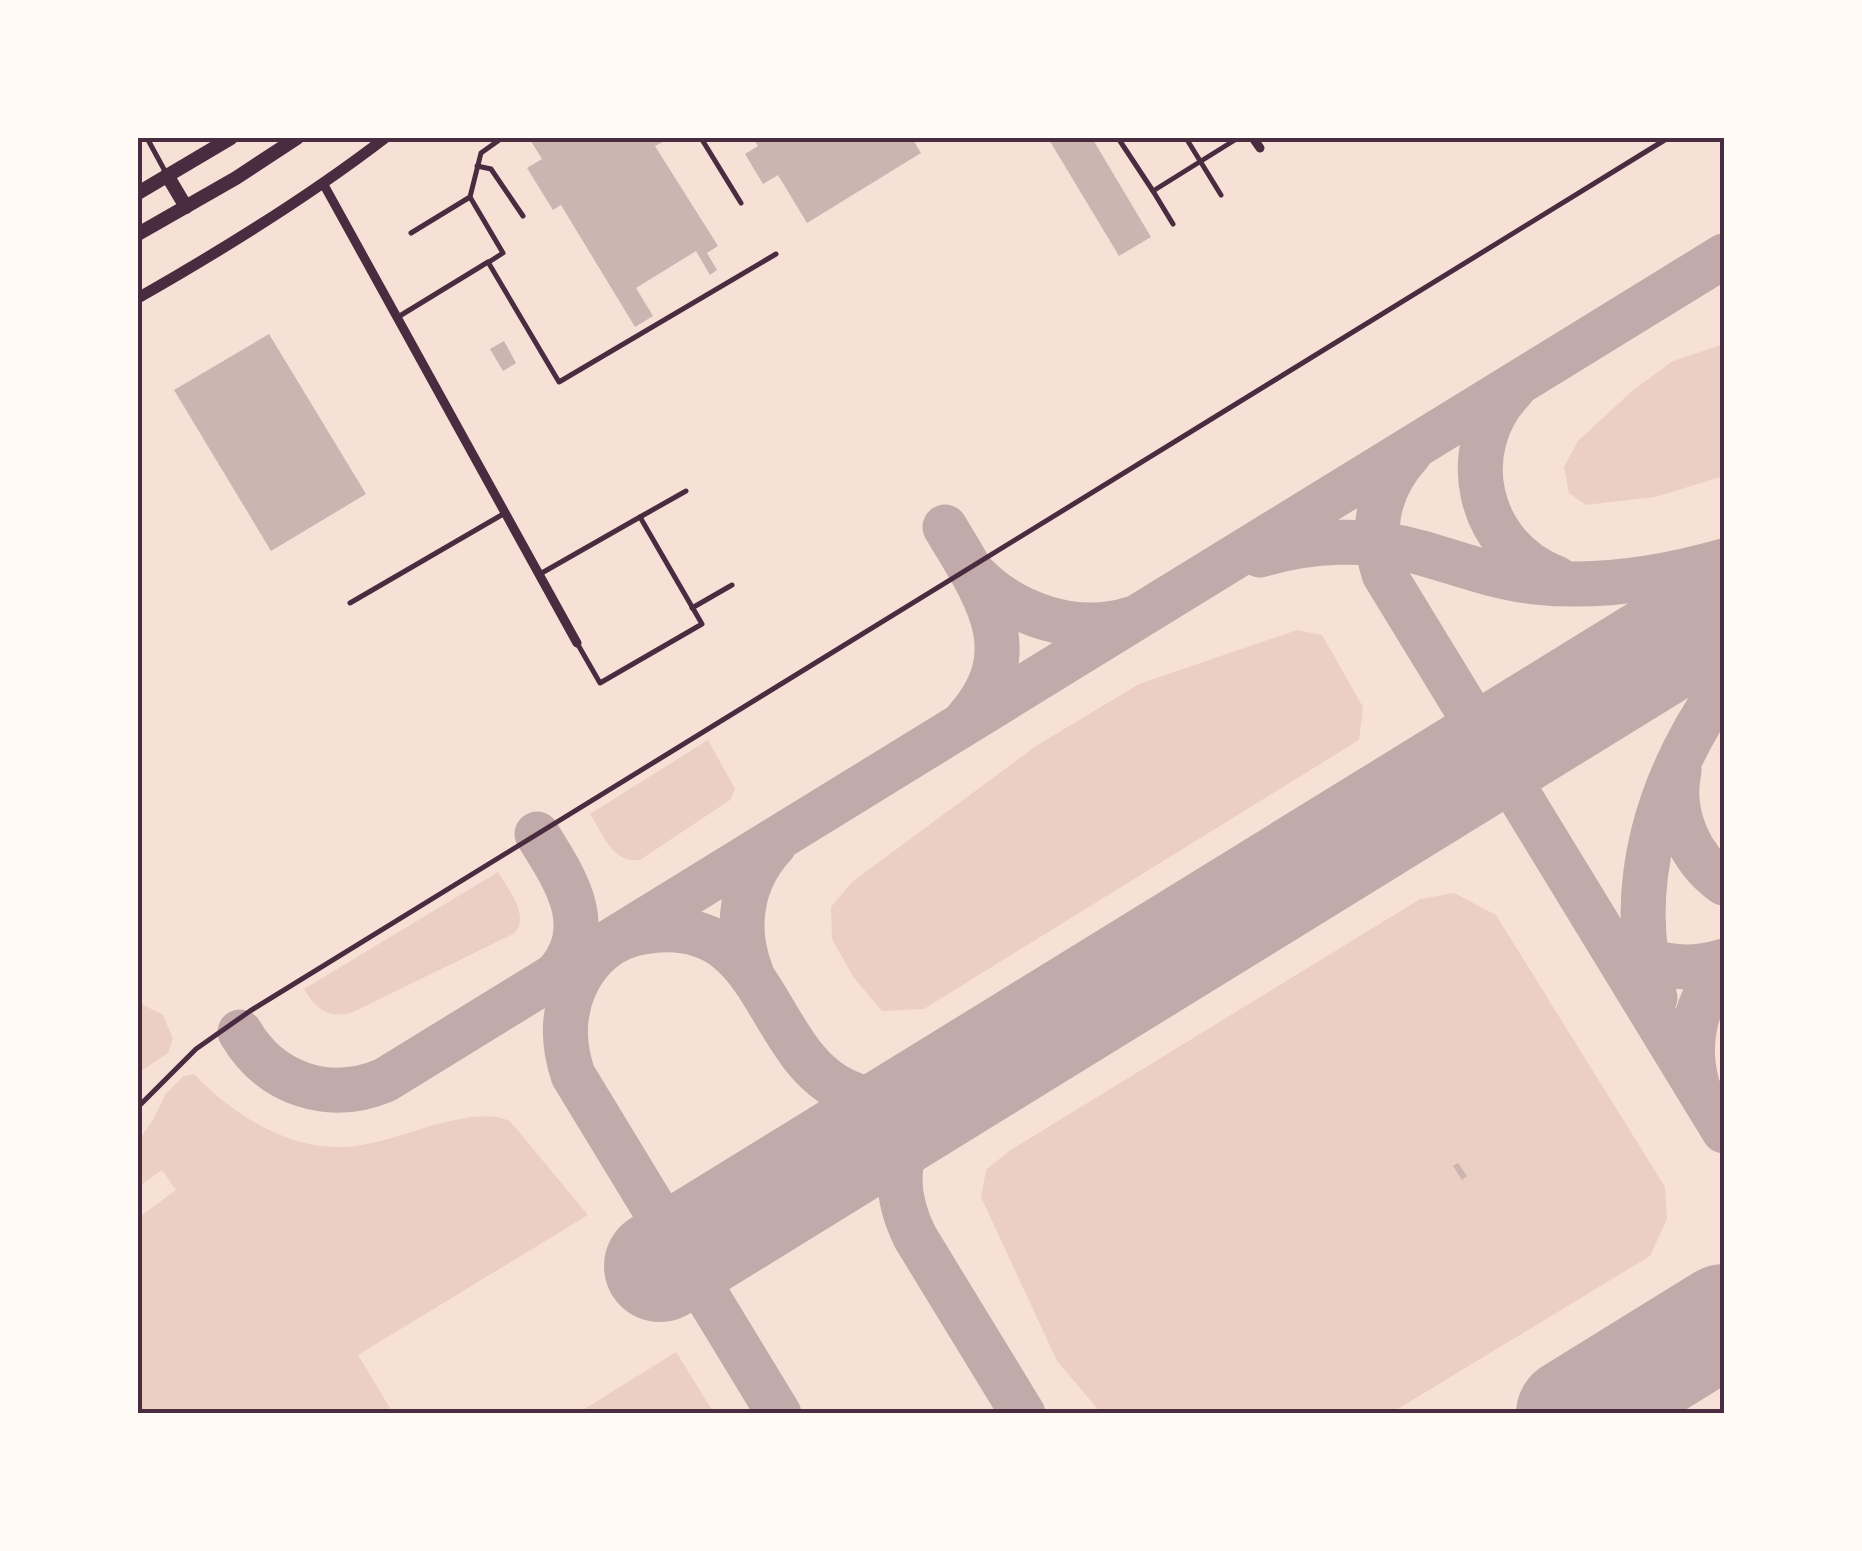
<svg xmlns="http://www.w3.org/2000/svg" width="1862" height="1551" font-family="'IBM Plex Sans',sans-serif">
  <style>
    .green { fill: #ebcfc5 }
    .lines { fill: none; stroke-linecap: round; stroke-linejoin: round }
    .taxiway { stroke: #c3aaaa; stroke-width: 45 }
    .runway { stroke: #c3aaaa; stroke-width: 112 }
    .building { fill: #ccb4b1 }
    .service { stroke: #4a2c40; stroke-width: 5 }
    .minor { stroke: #4a2c40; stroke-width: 9 }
    .tertiary { stroke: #4a2c40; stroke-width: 11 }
    .primary { stroke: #4a2c40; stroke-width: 14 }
    .neatline { fill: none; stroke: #4a2c40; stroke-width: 4 }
  </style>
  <rect width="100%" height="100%" fill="#f7e1d7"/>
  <g class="green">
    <polygon points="1724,344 1724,476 1655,497 1586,505 1569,493 1564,467 1578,441 1632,391 1673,361"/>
    <polygon points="1297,630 1322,635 1363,707 1359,740 924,1009 882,1011 854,978 832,939 831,907 852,882 1036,746 1139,684"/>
    <path d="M708,740L735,789L730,800L640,860C613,864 603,834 590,814Z"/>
    <path d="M498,872C508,890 530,913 515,933L351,1013C327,1018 317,1010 304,989Z"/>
    <polygon points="1454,893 1496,915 1665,1187 1667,1219 1650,1256 1391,1413 1102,1414 1057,1361 981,1197 986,1170 1009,1151 1420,899"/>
    <polygon points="138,1002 163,1015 173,1039 168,1053 138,1073"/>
    <path d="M194,1074C233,1114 285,1149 343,1147C373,1146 406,1133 434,1125C458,1119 487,1111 510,1121L588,1215L358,1355L393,1413H138V1218L176,1190L162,1170L138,1187V1141L153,1120L165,1095L184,1076Z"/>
    <polygon points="676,1352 714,1413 578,1413"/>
  </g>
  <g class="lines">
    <g class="taxiway">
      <path d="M1513,389C1455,449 1477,548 1556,578"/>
      <path d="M1409,454C1378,488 1370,530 1384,574L1724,1131"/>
      <path d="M945,527C984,593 1028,650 967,719"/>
      <path d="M1260,555C1310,540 1368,537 1418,552C1458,563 1495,578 1536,582C1600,589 1664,578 1724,561"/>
      <path d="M974,574C1013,615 1076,636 1131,619"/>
      <path d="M1679,771C1670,814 1690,859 1724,883"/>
      <path d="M537,834C565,879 599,927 555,976"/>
      <path d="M1622,947C1653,968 1688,972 1724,961"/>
      <path d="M751,972C734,928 741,880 774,845"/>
      <path d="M1655,998C1623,887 1659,776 1724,685"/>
      <path d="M240,1032C270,1084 329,1104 385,1080L1724,256"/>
      <path d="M1697,1084C1686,1043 1695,1000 1724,969"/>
      <path d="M952,1087C901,1128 885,1176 915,1237L1023,1414"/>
      <path d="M779,1414L573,1075C563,1045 562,1015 575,986C589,956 611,937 643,932C770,910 761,1052 845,1091C888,1111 922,1098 962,1080"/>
    </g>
    <g class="runway">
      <polyline points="660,1266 1724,610"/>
      <polyline points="1572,1414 1724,1320"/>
    </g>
  </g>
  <g class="building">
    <polygon points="529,138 542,138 544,141 550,138 670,138 655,146 718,246 707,253 717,270 710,275 696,251 636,288 653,316 635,327 561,205 553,210 527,168 542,159"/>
    <polygon points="753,138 912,138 921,153 807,223 778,175 763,184 745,154 758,146"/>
    <polygon points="1048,138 1092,138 1151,237 1119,256"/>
    <polygon points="269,334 366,494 271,551 174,390"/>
    <polygon points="504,341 516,363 503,371 490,349"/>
    <polygon points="1458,1163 1467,1176 1462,1180 1453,1166"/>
  </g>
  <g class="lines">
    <g class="service">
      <polyline points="147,138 166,173"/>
      <polyline points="701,138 741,203"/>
      <polyline points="1118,138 1153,191 1238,138"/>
      <polyline points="1186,138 1221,195"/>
      <polyline points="477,166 491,169 523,216"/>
      <polyline points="1153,191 1173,224"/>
      <polyline points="470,197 503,253 489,262"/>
      <polyline points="411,233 470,197 481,153 502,138"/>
      <polyline points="398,317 488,262 559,382 776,254"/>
      <polyline points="640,517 686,491"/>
      <polyline points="540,574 640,517 702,624 600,683 577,643"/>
      <polyline points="350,603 505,513"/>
      <polyline points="692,608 732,585"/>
      <polyline points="138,1107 196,1049 250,1011 1668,138"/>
    </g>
    <g class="minor">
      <polyline points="1253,138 1260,148"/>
      <polyline points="324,185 577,643"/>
    </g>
    <path class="tertiary" d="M138,298C224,249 307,198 385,138"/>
    <g class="primary">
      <polyline points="167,175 186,207"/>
      <polyline points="138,193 231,138"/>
      <polyline points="138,234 236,178 297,138"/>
    </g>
  </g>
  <rect width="1862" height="1551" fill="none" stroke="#fffaf5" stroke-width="280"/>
  <rect x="140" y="140" width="1582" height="1271" class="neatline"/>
</svg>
